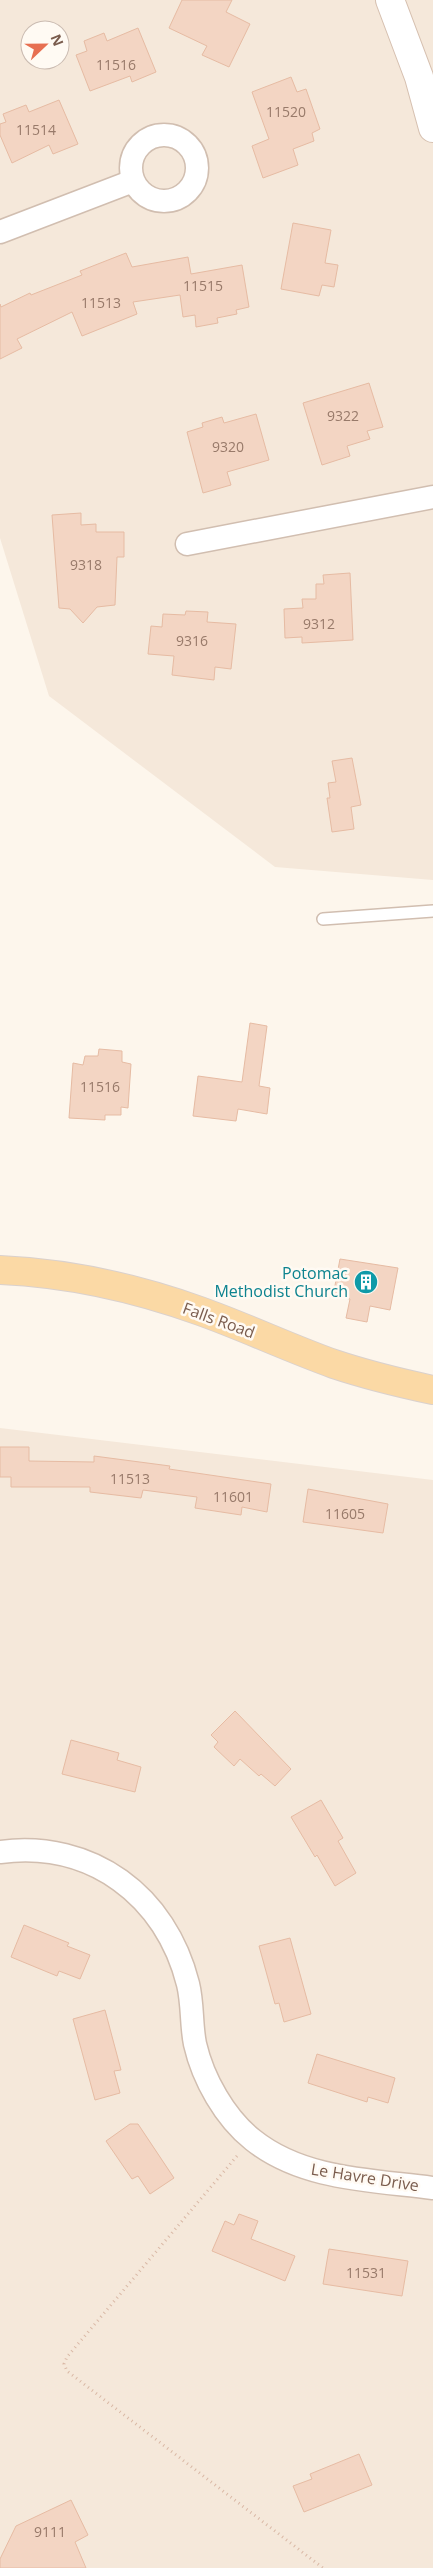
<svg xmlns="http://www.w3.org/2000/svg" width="433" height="2568" font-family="'Open Sans',sans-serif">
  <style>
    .residential { fill: #f5e8da; fill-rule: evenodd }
    .building { fill: #f3d5c3; stroke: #e6bba3 }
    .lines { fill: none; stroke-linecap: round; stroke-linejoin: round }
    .lane-casing { stroke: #d1beb0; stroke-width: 14 }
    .street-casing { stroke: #d1beb0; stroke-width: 25 }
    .secondary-casing { stroke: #d6c0b0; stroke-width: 30 }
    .primary-casing { stroke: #dad1cd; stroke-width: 30 }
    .path { stroke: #d9b8a5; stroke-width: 3; stroke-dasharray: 1 4; stroke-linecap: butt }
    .lane { stroke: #fff; stroke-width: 11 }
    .street { stroke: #fff; stroke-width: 22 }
    .secondary { stroke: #fff; stroke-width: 28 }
    .primary { stroke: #fbd9a5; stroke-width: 28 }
    .labels { text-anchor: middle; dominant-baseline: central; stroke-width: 5; stroke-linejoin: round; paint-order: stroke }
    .number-label { font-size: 14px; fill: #987a6a }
    .culture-label { font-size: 16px; fill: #0d838f; stroke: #fffaf3; text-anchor: end }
    .street-label { font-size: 16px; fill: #7a5c4d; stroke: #fffaf3 }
  </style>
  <rect width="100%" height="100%" fill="#fdf6ec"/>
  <g class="residential">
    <path d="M0,0H433V880L275,867L49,696L0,538ZM30,30H60V60H30Z"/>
    <polygon points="0,1428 433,1480 433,2568 0,2568"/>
  </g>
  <g class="building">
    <polygon points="182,0 232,0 226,12 250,24 229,67 202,55 207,46 169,28"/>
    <polygon points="138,28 156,72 132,82 130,76 90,91 76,55 87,51 84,41 104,33 107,41"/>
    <polygon points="291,77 297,92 306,89 320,129 312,133 314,141 293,149 298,165 263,178 252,146 269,139 252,92"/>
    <polygon points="59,100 78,144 53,154 49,145 12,163 0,135 0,124 6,122 3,114 26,105 29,112"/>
    <polygon points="293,223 331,230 325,263 338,265 334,287 322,285 319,296 281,289"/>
    <polygon points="126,253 132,267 188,257 191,274 242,265 249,307 236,310 237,314 217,318 218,323 196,327 195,315 183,317 180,295 133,302 137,314 82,336 72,312 17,339 22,348 0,359 0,304 1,307 30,293 31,295 82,275 80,271"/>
    <polygon points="369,383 383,427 367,431 370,439 347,446 350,456 322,465 303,403"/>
    <polygon points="256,414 269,460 227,472 231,485 203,493 187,432 203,427 202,423 222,417 224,423"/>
    <polygon points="81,513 81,525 96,524 96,532 124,532 124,557 117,557 115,605 97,607 83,623 70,609 59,608 52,515"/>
    <polygon points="350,573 353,640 302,643 302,637 285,638 284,609 303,608 302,599 316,599 316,584 324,584 323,575"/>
    <polygon points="186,611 208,612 207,622 236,624 231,669 215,667 214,680 172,675 174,656 148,654 151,626 162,627 163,614 185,615"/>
    <polygon points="352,758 361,805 351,807 354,829 332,832 327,798 330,798 328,783 336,782 332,761"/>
    <polygon points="250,1023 267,1026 259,1086 270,1088 267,1114 238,1109 236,1121 193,1116 198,1076 242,1082"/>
    <polygon points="99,1049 122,1051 122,1062 131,1064 128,1108 121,1107 121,1115 105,1115 105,1120 69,1118 73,1063 83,1065 85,1056 98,1056"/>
    <polygon points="340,1259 398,1268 390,1310 370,1306 367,1322 346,1318 350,1299 333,1296"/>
    <polygon points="0,1447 29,1447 29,1461 94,1462 94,1456 170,1466 169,1469 271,1484 267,1512 242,1507 241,1515 195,1508 197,1497 143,1490 141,1498 90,1492 90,1487 11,1487 11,1477 0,1477"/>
    <polygon points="308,1489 388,1504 383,1533 303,1522"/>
    <polygon points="235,1711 291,1769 275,1786 261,1774 259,1776 240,1759 234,1766 214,1747 218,1742 211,1735"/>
    <polygon points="71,1740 119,1753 117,1760 141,1767 135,1792 62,1774"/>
    <polygon points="321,1800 343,1838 338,1841 356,1873 335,1886 317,1855 315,1857 291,1817"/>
    <polygon points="24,1925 69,1943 67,1946 90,1955 80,1979 59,1971 57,1976 11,1957"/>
    <polygon points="290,1938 311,2014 284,2022 279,2003 275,2004 259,1946"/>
    <polygon points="105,2010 121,2070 114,2071 120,2093 95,2100 73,2019"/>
    <polygon points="317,2054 395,2078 388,2103 368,2097 367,2102 308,2083"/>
    <polygon points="130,2124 138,2124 174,2178 150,2194 138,2176 132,2179 106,2141"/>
    <polygon points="239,2214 258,2221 251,2239 295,2256 285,2281 212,2251 225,2221 234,2225"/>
    <polygon points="329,2249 408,2261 402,2296 323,2284"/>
    <polygon points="359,2454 372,2485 304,2512 293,2486 312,2479 310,2474"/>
    <polygon points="71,2500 88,2535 75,2542 86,2568 0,2568 0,2559 16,2526"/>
  </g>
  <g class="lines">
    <g class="lane-casing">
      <polyline id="lane" points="323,919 433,911"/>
    </g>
    <g class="street-casing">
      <g id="street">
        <circle cx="164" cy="168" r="33"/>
        <polyline points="0,232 133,181"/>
        <polyline points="187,544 433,497"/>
        <path d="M0,1852C92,1840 166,1896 188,1984C193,2004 191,2025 195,2044C203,2079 225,2118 253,2140C303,2180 372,2180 433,2188"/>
      </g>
    </g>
    <g class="secondary-casing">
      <polyline id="secondary" points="390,0 419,77 433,128"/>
    </g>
    <g class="primary-casing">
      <path id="primary" d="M0,1270C68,1273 136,1288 200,1311C245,1327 289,1348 334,1364C367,1375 400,1383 433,1390"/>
    </g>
    <polyline class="path" points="237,2156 67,2357 64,2364 67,2371 323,2568"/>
    <use href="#lane" class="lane"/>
    <use href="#street" class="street"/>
    <use href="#secondary" class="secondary"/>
    <use href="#primary" class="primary"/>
  </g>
  <defs>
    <g id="building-disc" transform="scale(1.25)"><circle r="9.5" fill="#0f9aa8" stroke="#fffaf3"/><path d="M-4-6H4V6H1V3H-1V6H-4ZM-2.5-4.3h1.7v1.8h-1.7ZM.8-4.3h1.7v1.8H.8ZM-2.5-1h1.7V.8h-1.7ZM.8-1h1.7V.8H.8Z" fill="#fff"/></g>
  </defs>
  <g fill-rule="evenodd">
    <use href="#building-disc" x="366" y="1282"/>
  </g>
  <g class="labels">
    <g class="number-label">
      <text x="116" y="64">11516</text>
      <text x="286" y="111">11520</text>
      <text x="36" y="129">11514</text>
      <text x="203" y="285">11515</text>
      <text x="101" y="302">11513</text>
      <text x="343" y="415">9322</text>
      <text x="228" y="446">9320</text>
      <text x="86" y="564">9318</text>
      <text x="319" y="623">9312</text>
      <text x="192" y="640">9316</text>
      <text x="100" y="1086">11516</text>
      <text x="130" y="1478">11513</text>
      <text x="233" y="1496">11601</text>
      <text x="345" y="1513">11605</text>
      <text x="366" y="2272">11531</text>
      <text x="50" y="2531">9111</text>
    </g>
    <g class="culture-label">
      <text x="348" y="1273">Potomac<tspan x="348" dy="18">Methodist Church</tspan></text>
    </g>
    <g class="street-label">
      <text transform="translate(219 1320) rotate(20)">Falls Road</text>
      <text transform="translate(365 2177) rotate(9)">Le Havre Drive</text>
    </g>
  </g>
  <g transform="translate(45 45) rotate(68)"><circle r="24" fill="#fffaf3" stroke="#cabbb1"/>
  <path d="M0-4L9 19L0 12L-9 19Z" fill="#e76f51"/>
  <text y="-8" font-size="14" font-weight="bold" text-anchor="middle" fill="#7a5c4d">N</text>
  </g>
</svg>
